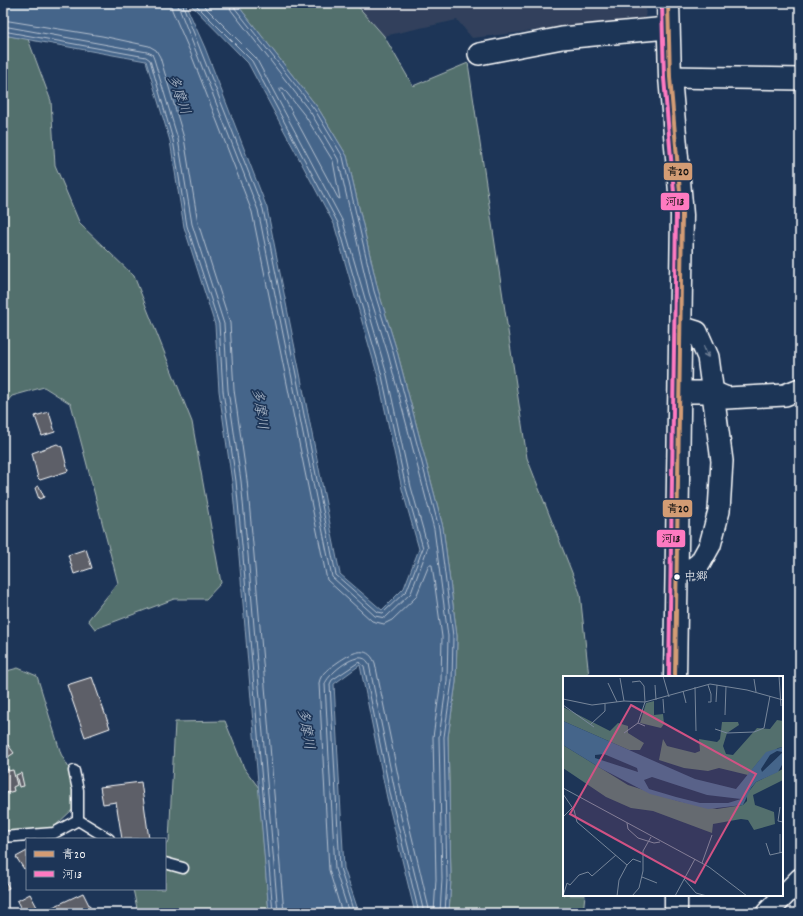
<svg xmlns="http://www.w3.org/2000/svg" width="803" height="916" font-family="Dekko,'Klee One',sans-serif">
  <style>
    .built { fill: #30415c }
    .green { fill: #536f6d; stroke: #a9b7b6 }
    .water { fill: #45658a; stroke: #8fa3b9 }
    .lines { fill: none; stroke-linecap: round; stroke-linejoin: round }
    .shore { stroke: #b5c1d0; stroke-width: 1 }
    .building { fill: #5d5e67; stroke: #fff }
    .service-casing { stroke: #fff; stroke-width: 13 }
    .minor-casing { stroke: #fff; stroke-width: 24 }
    .trunk-casing { stroke: #fff; stroke-width: 25 }
    .service { stroke: #1d3557; stroke-width: 10 }
    .minor { stroke: #1d3557; stroke-width: 21 }
    .trunk { stroke: #1d3557; stroke-width: 22 }
    .bus-1-casing { stroke: #1d3557; stroke-width: 7 }
    .bus-2-casing { stroke: #1d3557; stroke-width: 7 }
    .bus-1 { stroke: #d39c74; stroke-width: 4 }
    .bus-2 { stroke: #fe7ac1; stroke-width: 4 }
    .oneway { stroke: #6c7c92 }
    .bus-dot { fill: #fff; stroke: #1d3557; stroke-width: 1.5 }
    .labels { text-anchor: middle; dominant-baseline: central; stroke-width: 3.5; stroke-linejoin: round; paint-order: stroke }
    .bus-label { font-size: 12px; fill: #fff; stroke: #1d3557; text-anchor: start }
    .water-label { font-size: 14px; font-style: italic; fill: #b5c1d0; stroke: #1d3557 }
    .inset-road { fill: none; stroke: #77869a; stroke-width: 1 }
    .view { fill: #d15284; fill-opacity: 0.15; stroke: #d15284; stroke-width: 2 }
    .inset-edge { fill: none; stroke: #fff; stroke-width: 2 }
    .line-badge { stroke: #1d3557; stroke-width: 1.5 }
    .pale-badge-label { font-size: 11px; text-anchor: middle; font-weight: bold; fill: #111 }
  </style>
  <rect width="100%" height="100%" fill="#1d3557"/>
  <filter id="ink" filterUnits="userSpaceOnUse"><feTurbulence type="fractalNoise" baseFrequency=".025" numOctaves="2"/><feDisplacementMap in="SourceGraphic" scale="8" xChannelSelector="R" yChannelSelector="G"/><feConvolveMatrix kernelMatrix="1 2 1 2 8 2 1 2 1" color-interpolation-filters="sRGB"/></filter>
  <g filter="url(#ink)">
    <polygon class="built" points="355,3 646,3 646,9 645,18 472,38 457,20 384,36"/>
    <g class="green">
      <polygon points="236,3 355,3 384,36 413,86 468,63 527,458 580,593 589,677 564,677 564,895 585,895 583,913 449,913 451,879 448,737 456,682 457,636 443,527 397,351 378,290 347,156 318,108"/>
      <polygon points="3,35 28,39 51,101 55,165 80,224 134,276 192,422 221,583 206,599 174,599 95,629 88,620 118,583 71,404 44,387 12,396 3,406"/>
      <polygon points="18,668 37,676 61,754 70,770 76,789 73,809 54,827 44,830 3,833 3,672"/>
      <polygon points="225,721 244,768 259,788 269,913 138,913 133,889 165,889 165,844 169,841 175,722"/>
    </g>
    <polygon class="water" points="3,3 185,3 205,48 267,208 340,574 382,610 404,588 419,549 402,489 378,377 334,224 248,63 189,3 236,3 318,108 347,156 378,290 397,351 443,527 457,636 456,682 448,737 451,879 449,913 415,913 387,798 360,665 334,684 344,868 359,913 269,913 239,556 232,482 219,391 215,325 184,227 170,141 146,61 3,35"/>
    <g class="lines">
      <g class="shore">
        <polyline points="171,3 172,10 191,54 252,212 327,580 372,621 384,624 392,620 416,597 429,565 432,565 442,637 441,680 433,737 436,879 434,913"/>
        <polyline points="177,3 258,210 332,577 375,616 385,618 411,593 428,547 411,487 387,375 343,222 256,58 201,3"/>
        <polyline points="182,3 263,209 336,575 378,612 383,613 407,590 423,548 406,488 382,376 338,223 252,61 194,3"/>
        <polyline points="229,3 231,10 311,113 338,159 369,293 388,354 434,529 448,636 447,681 439,737 442,879 440,913"/>
        <polyline points="234,3 234,7 315,110 343,157 374,291 393,352 439,528 453,636 452,681 444,737 447,879 445,913"/>
        <polyline points="3,20 102,36 149,46 156,50 160,57 184,138 198,223 230,323 234,390 247,480 254,555 284,913"/>
        <polyline points="3,26 147,52 152,54 154,59 178,139 192,224 224,324 228,390 241,481 248,555 278,913"/>
        <polyline points="3,31 146,57 150,60 173,140 187,226 219,324 223,391 236,481 243,556 273,913"/>
        <polygon points="281,88 283,88 306,117 333,161 340,199 338,198 280,90"/>
        <path d="M342,913L329,870L319,683C321,672 330,668 338,662C350,654 367,643 375,663L402,795L430,913"/>
        <path d="M349,913L335,869L325,684C327,675 361,645 369,664L396,796L424,913"/>
        <polyline points="354,913 340,868 330,684 332,680 359,662 364,666 391,797 419,913"/>
      </g>
    </g>
    <g class="building">
      <polygon points="49,412 55,432 42,436 35,416"/>
      <polygon points="57,444 62,447 68,471 40,480 38,478 32,453"/>
      <polygon points="39,486 44,497 39,499 35,488"/>
      <polygon points="86,549 92,568 74,574 68,555"/>
      <polygon points="92,677 110,728 85,737 67,685"/>
      <polygon points="8,745 14,753 8,757 3,749"/>
      <polygon points="8,769 8,771 13,770 17,785 13,787 14,791 3,794 3,770"/>
      <polygon points="21,773 24,786 19,787 16,775"/>
      <polygon points="141,782 149,839 122,839 116,802 103,804 100,787"/>
      <polygon points="27,851 27,867 24,869 16,857"/>
      <polygon points="3,877 9,888 3,892"/>
      <polygon points="83,893 93,913 40,913"/>
      <polygon points="30,894 37,907 23,913 17,901"/>
    </g>
    <g class="lines">
      <g class="service-casing">
        <g id="service">
          <polyline points="78,820 109,839"/>
          <polyline points="3,837 54,833 78,820 78,790 74,771"/>
          <polyline points="165,863 183,868"/>
        </g>
      </g>
      <g class="minor-casing">
        <g id="minor">
          <polyline points="479,54 562,38 667,28"/>
          <polyline points="670,77 800,79"/>
          <polyline points="680,392 713,392 727,398 785,395 800,389"/>
          <polyline points="677,569 692,569 700,563 710,545 719,511 722,461 708,357 697,332 681,327"/>
          <polyline points="767,913 800,879"/>
        </g>
      </g>
      <g class="trunk-casing">
        <g id="trunk">
          <polyline points="668,3 670,77 682,215 675,677"/>
          <polyline points="676,895 676,913"/>
        </g>
      </g>
      <use href="#service" class="service"/>
      <use href="#minor" class="minor"/>
      <use href="#trunk" class="trunk"/>
      <g class="bus-1-casing">
        <polyline id="bus-1" points="668,3 670,77 682,215 675,677"/>
      </g>
      <g class="bus-2-casing">
        <polyline id="bus-2" points="662,3 664,78 676,215 669,677"/>
      </g>
      <use href="#bus-1" class="bus-1"/>
      <use href="#bus-2" class="bus-2"/>
    </g>
    <defs><path id="oneway-shaft" d="M-6 0H5M1.5-3L5.5 0L1.5 3" fill="none" stroke-width="1.6" stroke-linecap="round" stroke-linejoin="round"/></defs>
    <use class="oneway" href="#oneway-shaft" transform="translate(706 352) rotate(68)"/>
  </g>
  <circle class="bus-dot" cx="677" cy="577" r="3.5"/>
  <g class="labels">
    <g class="bus-label">
      <text x="684" y="577">中郷</text>
    </g>
    <g class="water-label">
      <text transform="translate(178 95) rotate(70)">多摩川</text>
      <text transform="translate(259 409) rotate(82)">多摩川</text>
      <text transform="translate(305 729) rotate(80)">多摩川</text>
    </g>
  </g>
  <g transform="translate(563 676)">
    <rect width="220" height="220" fill="#1d3557"/>
    <path d="M91,25V39L100,38L101,48L98,52L77,47L83,27ZM0,31L47,55L55,47L65,50V57L81,67L77,74H66L0,45ZM214,44L220,45V71L215,72L196,85L185,99L156,92L145,95L121,92L96,84L100,63L104,70L132,77L137,75L136,63L154,66L157,63L159,46H175L176,49L164,57L160,70L163,78L170,79L194,52L207,53ZM0,69L65,109L115,125L154,133L180,129L184,125V118L193,106L220,93V104L190,119L192,129L211,136L212,148L191,154L185,144L178,143L150,148L149,157L90,135L68,132L43,121L0,92Z" fill="#536f6d"/>
    <path d="M0,45L132,103L173,113L203,76L220,71V76L214,75L207,79L198,93L199,96L220,76V87L215,96L193,106L188,112L180,129L145,133L87,118L39,93L0,69ZM41,78L74,92L75,96L32,82V79ZM89,101L144,119L178,123L165,127H137L113,121L86,113L81,104Z" fill="#45658a" fill-rule="evenodd"/>
    <path class="inset-road" d="M100,0L106,21M216,0L218,30M57,2L61,25M191,3L193,16M69,6L77,5L81,10L82,26L75,47L82,50M45,7L54,26M92,9L93,24M145,9L148,18V26H145M132,11L133,55M120,15L123,27M0,23L29,29L61,25L82,26L147,8L184,14L220,24M100,23L101,37M153,26L154,9M0,29L31,51M162,39L163,10M28,48L42,35V28M152,53L164,57L191,56L201,52L207,20M61,57L75,47M0,112L146,191L184,220M0,118L11,134L14,146L64,189M217,131L215,145L220,146M0,141L9,132M64,147L65,153L75,162L91,167L97,166M203,167L207,179L220,176M217,177V158M139,187L149,159M79,201L94,207M121,203L133,217L144,220M0,220L4,207L7,209L16,199L25,196L29,200L53,179M54,220L56,204L64,189L70,183L78,186M69,220L76,212L80,195V175L88,161M112,220L132,183"/>
    <path class="view" d="M68,29L193,98L132,207L7,138Z"/>
    <rect width="220" height="220" class="inset-edge"/>
  </g>
  <g class="line-badge">
    <rect x="663" y="162" width="30" height="19" rx="4" fill="#d39c74"/>
    <rect x="660" y="192" width="30" height="19" rx="4" fill="#fe7ac1"/>
    <rect x="662" y="499" width="31" height="19" rx="4" fill="#d39c74"/>
    <rect x="656" y="529" width="30" height="19" rx="4" fill="#fe7ac1"/>
  </g>
  <g class="pale-badge-label">
    <text x="678" y="175">青20</text>
    <text x="675" y="205">河13</text>
    <text x="678" y="512">青20</text>
    <text x="671" y="542">河13</text>
  </g>
  <rect width="803" height="916" fill="none" stroke="#1d3557" stroke-width="16"/>
  <rect x="8" y="8" width="787" height="900" fill="none" stroke="#fff" stroke-width="1.5" filter="url(#ink)"/>
  <rect x="26" y="838" width="140" height="52" fill="#1d3557" stroke="#77869a"/>
  <rect x="34" y="851" width="20" height="6" fill="#d39c74" stroke="#77869a"/>
  <text x="62" y="858" font-size="12" fill="#ffffff">青20</text>
  <rect x="34" y="871" width="20" height="6" fill="#fe7ac1" stroke="#77869a"/>
  <text x="62" y="878" font-size="12" fill="#ffffff">河13</text>
</svg>
